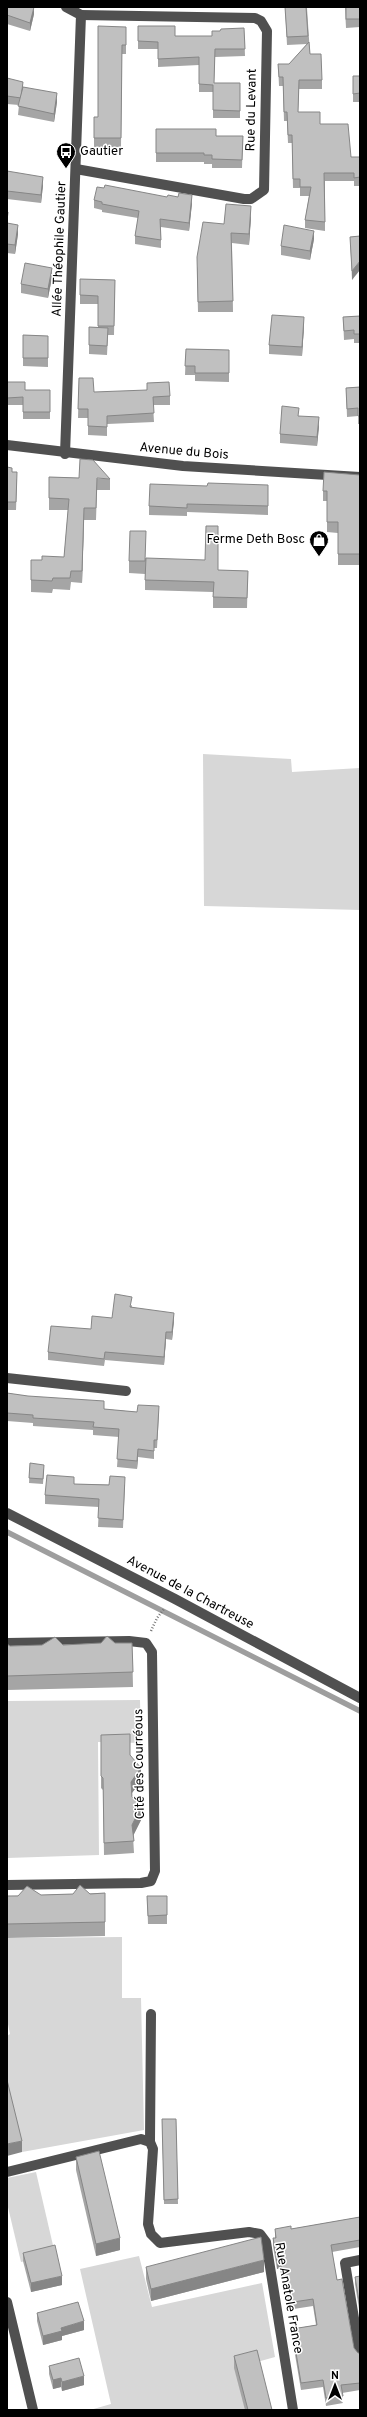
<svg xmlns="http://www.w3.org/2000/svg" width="367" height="2417" font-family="Overpass,sans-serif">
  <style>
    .green { fill: #d7d7d7 }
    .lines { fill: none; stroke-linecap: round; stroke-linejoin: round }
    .stream { stroke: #9e9e9e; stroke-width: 5.5 }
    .path { stroke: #727272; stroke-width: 2.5; stroke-dasharray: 1 2; stroke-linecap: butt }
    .minor { stroke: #505050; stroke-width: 10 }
    .wall { fill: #a5a5a5 }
    .shaded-wall { fill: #868686 }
    .building { fill: #c0c0c0; stroke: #868686 }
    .labels { text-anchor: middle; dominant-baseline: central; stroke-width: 3; stroke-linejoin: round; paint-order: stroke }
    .street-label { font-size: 13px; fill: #000; stroke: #fff }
    .poi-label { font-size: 13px; fill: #000; stroke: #fff; text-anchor: start }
  </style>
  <rect width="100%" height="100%" fill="#fff"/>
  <g class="green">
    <polygon points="203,754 291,759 292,772 360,768 360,910 204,906"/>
    <polygon points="140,1700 141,1743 98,1742 99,1855 7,1858 7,1701"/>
    <polygon points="122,1937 122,1998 141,1998 144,2130 22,2152 7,2088 7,2036 10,2034 7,2019 7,1938"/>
    <polygon points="36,2172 55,2254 21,2262 7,2203 7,2178"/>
    <polygon points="139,2256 152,2307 262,2283 275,2357 257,2362 245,2410 90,2410 111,2404 80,2269"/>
  </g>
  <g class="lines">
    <polyline class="stream" points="7,1532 360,1711"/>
    <polyline class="path" points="151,1631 157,1618 164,1609"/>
    <g class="minor">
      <polyline points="76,169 244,199 251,199 264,190 267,31 261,21 255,18 81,15"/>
      <polyline points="7,445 183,466 360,477"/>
      <polyline points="65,454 81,15 66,7"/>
      <polyline points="7,1378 126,1391"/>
      <polyline points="7,1513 175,1599 360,1698"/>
      <polyline points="7,1643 129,1641 146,1643 152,1652 155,1871 151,1881 141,1883 7,1885"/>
      <polyline points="150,2142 151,2014"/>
      <polyline points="7,2172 141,2139 150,2142 153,2149 148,2224 151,2234 160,2243 249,2232 260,2234 266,2242 293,2410"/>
      <polyline points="360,2260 345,2263 360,2355"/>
      <polyline points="7,2302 33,2410"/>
    </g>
  </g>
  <g class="wall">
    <polygon points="7,7 34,14 30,31 7,24"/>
    <polygon points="285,7 360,7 360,27 346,28 345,8 307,8 310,54 322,80 322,89 299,89 298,112 320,124 351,157 360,157 360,186 354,186 354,181 325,181 325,231 305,228 305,220 309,196 300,196 300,188 293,188 292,143 288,143 287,121 284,121 283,86 279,86 278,64 289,64 307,44 287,45"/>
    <polygon points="98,26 126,35 126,54 122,54 121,147 94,147 94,117 98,117"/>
    <polygon points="138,26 175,36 212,36 220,31 244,28 245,56 215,57 214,83 240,83 240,118 213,118 213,92 199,92 199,65 158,67 158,49 138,49"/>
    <rect x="353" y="76" width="7" height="26"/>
    <polygon points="7,78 23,87 57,102 54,122 18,115 19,105 7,104"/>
    <polygon points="156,129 216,136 243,136 242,168 212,168 212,164 204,164 204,162 156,162"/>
    <polygon points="7,171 43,185 41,203 7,199"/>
    <polygon points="94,200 192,203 189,231 161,227 161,248 135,244 135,236 138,218 102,212 102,210 94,208"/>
    <polygon points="7,212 8,221 8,223 18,234 15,254 7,253"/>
    <polygon points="251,217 249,245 232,243 233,312 198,312 197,268 224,224"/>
    <polygon points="360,236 352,280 350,237"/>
    <polygon points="314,239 310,260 281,255 281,246"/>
    <polygon points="52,277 48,298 21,293 21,284"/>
    <polygon points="80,279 115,280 114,335 108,335 107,355 89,354 89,327 98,327 98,304 80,304"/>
    <polygon points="360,316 360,343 354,343 354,339 344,340 343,317"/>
    <polygon points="304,326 302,356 269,354 269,345"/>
    <polygon points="23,335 48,336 48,367 23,366"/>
    <polygon points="186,349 229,350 229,382 195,381 195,375 185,375"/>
    <polygon points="79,378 94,392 170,396 170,405 153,405 154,422 107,424 107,436 88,435 88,418 78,418"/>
    <polygon points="7,382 25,390 50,390 50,419 23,419 23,405 7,405"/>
    <polygon points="360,387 360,424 358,424 358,416 347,417 346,388"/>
    <polygon points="299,416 319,426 317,446 280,443 280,434"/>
    <polygon points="7,467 12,472 17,480 16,510 7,510"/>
    <polygon points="360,475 360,565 338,565 338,533 327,532 327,501 323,501 323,491"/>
    <polygon points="49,477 110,479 110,490 97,490 96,520 84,520 82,583 71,582 70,590 53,589 52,593 31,592 31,580 42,560 64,557 68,510 49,510"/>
    <polygon points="268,485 268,515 187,512 187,516 149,515 149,506"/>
    <polygon points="146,558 218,570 248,571 247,608 213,608 213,592 145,590 145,574 129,573 129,561"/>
    <polygon points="132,1305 132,1307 174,1320 172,1340 166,1339 164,1365 105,1360 104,1366 48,1360 48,1352 112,1318"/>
    <polygon points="7,1393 104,1409 159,1414 157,1448 154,1448 154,1459 138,1457 137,1469 117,1467 119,1437 93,1435 93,1430 33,1426 33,1423 7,1421"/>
    <polygon points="30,1463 44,1469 43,1484 29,1483"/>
    <polygon points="74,1484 125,1485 123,1528 98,1527 99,1507 45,1504 45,1495"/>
    <polygon points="115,1643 132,1643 133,1687 7,1690 7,1644 10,1646"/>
    <polygon points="101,1735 130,1755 141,1781 132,1793 132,1797 141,1820 133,1836 134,1853 104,1855 103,1790 101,1788"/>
    <polygon points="105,1893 105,1936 7,1938 7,1896"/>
    <polygon points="147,1896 167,1896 167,1924 148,1924"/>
    <polygon points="162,2119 176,2119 178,2204 164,2204"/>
    <polygon points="76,2157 120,2250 96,2256 76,2170"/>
    <polygon points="360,2217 360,2247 332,2252 337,2280 354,2348 358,2353 360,2353 360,2390 342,2393 343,2403 326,2406 323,2387 301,2390 292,2337 292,2329 316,2325 313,2306 287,2310 280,2268 277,2269 273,2246 273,2238 275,2238 275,2229 291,2229"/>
    <polygon points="23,2253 62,2285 31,2292 23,2261"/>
    <polygon points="146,2267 264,2272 151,2301 146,2279"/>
    <polygon points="360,2276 360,2315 355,2284 355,2277"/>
    <polygon points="37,2313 84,2330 62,2336 62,2340 43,2345 37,2321"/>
    <polygon points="234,2356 272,2410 245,2410 234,2368"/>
    <polygon points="49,2366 84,2385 62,2391 61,2387 53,2389 49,2374"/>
  </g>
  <g class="shaded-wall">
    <polygon points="34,7 34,14 30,31 30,23"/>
    <polygon points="57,93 57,102 54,122 54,114"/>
    <polygon points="43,177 43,185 41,203 41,195"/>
    <polygon points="192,195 192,203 189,231 189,223"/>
    <polygon points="251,206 251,217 249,245 249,234"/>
    <polygon points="8,212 8,221 7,230 7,221"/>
    <polygon points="18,225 18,234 15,254 15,245"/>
    <polygon points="314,231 314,239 310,260 310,251"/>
    <polygon points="360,261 360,270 352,280 352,271"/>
    <polygon points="52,268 52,277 48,298 48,289"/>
    <polygon points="304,317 304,326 302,356 302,347"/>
    <polygon points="319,417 319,426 317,446 317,437"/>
    <polygon points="84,508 84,520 82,583 82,571"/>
    <polygon points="174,1313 174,1320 172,1340 172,1332"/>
    <polygon points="8,1318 8,1327 7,1335 7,1326"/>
    <polygon points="166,1332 166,1339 164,1365 164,1357"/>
    <polygon points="138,1449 138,1457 137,1469 137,1461"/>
    <polygon points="8,1599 8,1607 7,1610 7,1602"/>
    <polygon points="141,1768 141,1781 131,1794 131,1782"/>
    <polygon points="141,1807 141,1820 132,1838 132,1825"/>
    <polygon points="22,2141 22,2152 7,2156 7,2144"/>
    <polygon points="120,2238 120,2250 96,2256 96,2244"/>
    <polygon points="264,2260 264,2272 151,2301 151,2289"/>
    <polygon points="280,2260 280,2268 277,2269 277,2261"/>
    <polygon points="62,2276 62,2285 31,2292 31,2283"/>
    <polygon points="84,2321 84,2330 62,2336 62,2340 43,2345 43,2336 61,2328"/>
    <polygon points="84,2376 84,2385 62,2391 62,2382"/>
    <polygon points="61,2378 61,2387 53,2389 53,2380"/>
  </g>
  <g class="building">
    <polygon points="7,7 34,7 30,23 7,15"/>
    <polygon points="285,7 306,7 308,36 287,37"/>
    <rect x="346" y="7" width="14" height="12"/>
    <polygon points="98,26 126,27 126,45 122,45 121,138 94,138 94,117 98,117"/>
    <polygon points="138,26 175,26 175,36 212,36 212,31 220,31 221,29 244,28 245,49 215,49 214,83 240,83 240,111 213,110 213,85 199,84 199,57 158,59 158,42 138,41"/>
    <polygon points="309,42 310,54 321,54 322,80 299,80 298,112 320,112 320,124 348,124 351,157 360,157 360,177 354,178 354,173 324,173 325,222 305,220 311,187 300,187 300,179 293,179 292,135 288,135 287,112 284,112 283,77 279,77 278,64 289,64"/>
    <polygon points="353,76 360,76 360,93 353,94"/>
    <polygon points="7,78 23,82 21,98 7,96"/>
    <polygon points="23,87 57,93 54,114 18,106"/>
    <polygon points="156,129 216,129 216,136 243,136 242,160 212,159 212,155 204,155 204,153 156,153"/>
    <polygon points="7,171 43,177 41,195 7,191"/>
    <polygon points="105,185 167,197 168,195 178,197 179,193 192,195 189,223 160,219 161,240 135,236 139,211 102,204 102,202 94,200 97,187 104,188"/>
    <polygon points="226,204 251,206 249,234 231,233 233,301 198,302 197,257 203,222 224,224"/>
    <polygon points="7,212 8,212 7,221"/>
    <polygon points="7,223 18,225 15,245 7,244"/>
    <polygon points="284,225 314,231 310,251 281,246"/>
    <polygon points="360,236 360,261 352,271 350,237"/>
    <polygon points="25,263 52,268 48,289 21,284"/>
    <polygon points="80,279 115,280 114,326 98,326 98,296 80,295"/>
    <polygon points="272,315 304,317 302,347 269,345"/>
    <polygon points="360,316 360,334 354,334 354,330 344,331 343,317"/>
    <polygon points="89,327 108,328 107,346 89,345"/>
    <polygon points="23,335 48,336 48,358 23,358"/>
    <polygon points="186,349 229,350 229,373 195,373 195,366 185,366"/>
    <polygon points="79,378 93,378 94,392 147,390 147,383 169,382 170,396 153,397 154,413 107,416 107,427 88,426 88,409 78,409"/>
    <polygon points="7,382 25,382 25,390 50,390 50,412 23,412 23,397 7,398"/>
    <polygon points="360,387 360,416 358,416 358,408 347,409 346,388"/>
    <polygon points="282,406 299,408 298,416 319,417 317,437 280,434"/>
    <polygon points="80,459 93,460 110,479 97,478 96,508 84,508 82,571 71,571 70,578 53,578 52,581 31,580 31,560 42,560 42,556 64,557 69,499 49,498 49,477 79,478"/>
    <polygon points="7,467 12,468 12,472 17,472 16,502 7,502"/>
    <polygon points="324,472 360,475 360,554 338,554 338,522 327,522 327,491 323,491"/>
    <polygon points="208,483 268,485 268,506 187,504 187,508 149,506 150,484 207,486"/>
    <polygon points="206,526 218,526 218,570 248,571 247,598 213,597 214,582 145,580 146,558 205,560"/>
    <polygon points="130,531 146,531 145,561 129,561"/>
    <polygon points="115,1294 132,1297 130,1307 174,1313 172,1332 166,1332 164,1357 105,1352 104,1359 48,1352 51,1326 91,1329 92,1316 112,1318"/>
    <polygon points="7,1393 28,1396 104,1401 104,1409 137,1412 138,1405 159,1406 157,1440 154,1440 154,1451 138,1449 137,1461 117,1459 119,1429 93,1427 94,1422 33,1418 33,1415 7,1413"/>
    <polygon points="30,1463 44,1465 43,1479 29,1478"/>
    <polygon points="47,1475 74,1477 74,1484 109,1485 110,1476 125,1477 123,1520 98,1518 99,1499 45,1495"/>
    <polygon points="107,1636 115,1643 132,1643 133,1672 7,1676 7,1644 10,1646 42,1645 55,1637 63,1645 101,1643"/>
    <polygon points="130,1734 130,1755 141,1768 131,1782 132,1797 141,1807 132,1825 134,1841 104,1843 103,1778 101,1776 101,1735"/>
    <polygon points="80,1885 90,1894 105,1893 105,1922 7,1924 7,1896 18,1896 27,1886 41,1895 73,1894"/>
    <polygon points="147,1896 167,1896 167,1915 148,1916"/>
    <polygon points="7,2080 22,2141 7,2144"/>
    <polygon points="162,2119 176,2119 178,2199 164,2200"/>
    <polygon points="99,2151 120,2238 96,2244 76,2157"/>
    <polygon points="360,2217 360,2240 331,2245 337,2280 342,2279 354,2348 358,2353 360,2353 360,2383 341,2385 343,2396 326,2398 323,2380 301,2383 292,2329 317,2325 313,2299 287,2303 280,2260 277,2261 273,2238 276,2238 275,2229 291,2226 291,2229"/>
    <polygon points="261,2237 264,2260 151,2289 146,2267"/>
    <polygon points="55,2245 62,2276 31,2283 23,2253"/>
    <polygon points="360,2276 360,2307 355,2277"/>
    <polygon points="78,2302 84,2321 61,2328 62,2331 43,2336 37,2313"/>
    <polygon points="257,2350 272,2410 248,2410 234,2356"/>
    <polygon points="79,2358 84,2376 62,2382 61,2378 53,2380 49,2366"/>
  </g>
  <defs>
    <g id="bus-pin" transform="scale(1)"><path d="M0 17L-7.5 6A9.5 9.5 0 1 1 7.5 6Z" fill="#000" stroke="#fff"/><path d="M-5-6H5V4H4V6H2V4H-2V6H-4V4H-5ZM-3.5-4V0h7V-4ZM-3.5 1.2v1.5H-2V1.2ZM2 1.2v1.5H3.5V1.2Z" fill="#fff"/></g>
    <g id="shop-pin" transform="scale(1)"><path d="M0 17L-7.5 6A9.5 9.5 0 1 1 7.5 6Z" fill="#000" stroke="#fff"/><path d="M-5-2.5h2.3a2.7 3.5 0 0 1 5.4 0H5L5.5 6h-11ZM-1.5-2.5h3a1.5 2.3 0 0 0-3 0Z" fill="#fff"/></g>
  </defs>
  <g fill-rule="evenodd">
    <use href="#bus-pin" x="66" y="152"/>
    <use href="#shop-pin" x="319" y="540"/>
  </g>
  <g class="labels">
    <g class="street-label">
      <text transform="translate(252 110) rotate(-89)">Rue du Levant</text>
      <text transform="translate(60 249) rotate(-88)">Allée Théophile Gautier</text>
      <text transform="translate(184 452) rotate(5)">Avenue du Bois</text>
      <text transform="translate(190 1593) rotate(28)">Avenue de la Chartreuse</text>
      <text transform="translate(140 1764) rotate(-91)">Cité des Courréous</text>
      <text transform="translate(288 2298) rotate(80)">Rue Anatole France</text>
    </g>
    <g class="poi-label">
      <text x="80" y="152">Gautier</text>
      <text x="305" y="540" text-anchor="end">Ferme Deth Bosc</text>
    </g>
  </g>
  <rect width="367" height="2417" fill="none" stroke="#000000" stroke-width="16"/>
  <g transform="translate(335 2385)" stroke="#ffffff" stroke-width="3" paint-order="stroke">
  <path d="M0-3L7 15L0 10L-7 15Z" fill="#000000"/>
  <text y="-6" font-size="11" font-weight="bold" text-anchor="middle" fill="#000000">N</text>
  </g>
</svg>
